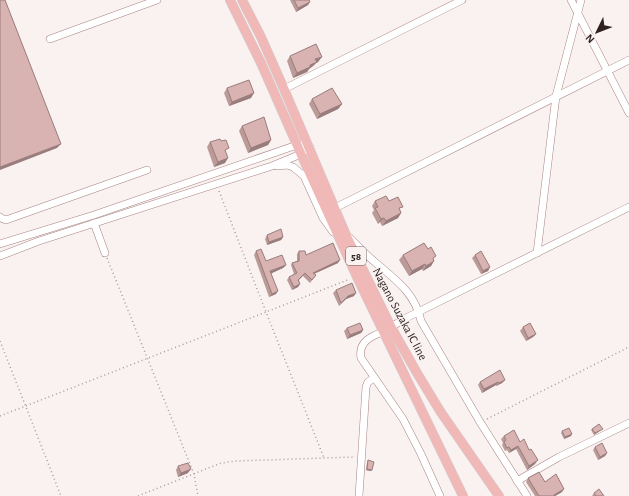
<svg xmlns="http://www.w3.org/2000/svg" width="629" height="496" font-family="'Alegreya Sans',sans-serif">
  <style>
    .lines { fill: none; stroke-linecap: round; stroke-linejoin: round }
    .minor-casing { stroke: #a88482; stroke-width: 8 }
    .major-casing { stroke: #d1cece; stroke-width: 10 }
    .path { stroke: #a79c9c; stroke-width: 1.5; stroke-dasharray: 1 3; stroke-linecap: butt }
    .minor { stroke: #fff; stroke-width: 7 }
    .major { stroke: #f0b9b8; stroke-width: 9 }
    .wall { fill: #bb9a98 }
    .shaded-wall { fill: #987d7c }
    .building { fill: #d9b3b1; stroke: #987d7c }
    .labels { text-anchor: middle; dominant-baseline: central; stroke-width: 3; stroke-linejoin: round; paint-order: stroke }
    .shield { fill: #faf1f1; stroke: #6c5f5f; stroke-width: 1 }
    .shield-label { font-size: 11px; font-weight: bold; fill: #2f2120 }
    .street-label { font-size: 12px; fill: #2f2120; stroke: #faf1f1 }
  </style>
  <rect width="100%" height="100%" fill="#faf1f1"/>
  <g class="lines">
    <g class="minor-casing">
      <g id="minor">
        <polyline points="571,0 629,113"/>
        <polyline points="50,39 157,0"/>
        <polyline points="284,89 462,0"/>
        <polyline points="277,166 287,165 293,167 304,176 323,218 333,232"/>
        <polyline points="335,208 629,60"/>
        <polyline points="0,217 1,218 6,220 147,170"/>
        <polyline points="94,223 105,253"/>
        <path d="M349,237C358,246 366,255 376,263C396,280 415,293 421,321L480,422L527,496"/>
        <polyline points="0,244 94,215 297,145 302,145"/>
        <polyline points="537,253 556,96 581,0"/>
        <polyline points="0,256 39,241 272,166 301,154 310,147"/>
        <polyline points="391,327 406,318 629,207"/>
        <path d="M383,332C371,336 358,342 361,358L403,419L421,454L440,496"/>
        <polyline points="517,481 559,457 629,423"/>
        <polyline points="359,496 366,387 368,382 374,378"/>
      </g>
    </g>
    <g class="major-casing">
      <g id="major">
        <polyline points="230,0 261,63 301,154 357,277 463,496"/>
        <polyline points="242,0 261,37 284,89 346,235 391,327 417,373 440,411 499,496"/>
      </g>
    </g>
    <g class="path">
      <polyline points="219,191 266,312 350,279"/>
      <polyline points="107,258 194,474 198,496"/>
      <polyline points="0,341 61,496"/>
      <polyline points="0,416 266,312 324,458"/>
      <polyline points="487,419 629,347"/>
      <polyline points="138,496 221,463 236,461 354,457"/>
    </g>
    <use href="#minor" class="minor"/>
    <use href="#major" class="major"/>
  </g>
  <g class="wall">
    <polygon points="290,0 309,0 308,5 296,12"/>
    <polygon points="290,56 318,62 316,63 313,66 309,69 307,72 293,78 287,61"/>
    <polygon points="227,88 251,98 229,106 224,93"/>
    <polygon points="312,99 342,104 338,109 317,119 309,104"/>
    <polygon points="242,126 271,140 268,145 248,153 239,131"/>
    <polygon points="210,142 226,153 225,163 214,167 207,147"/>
    <polygon points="375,201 389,201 400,210 401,213 398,218 382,226 380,222 378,224 372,213 374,210 372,206"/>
    <polygon points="267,235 283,237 281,240 267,245 265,239"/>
    <polygon points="256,251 266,261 286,265 283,268 271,273 276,294 269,297 254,255"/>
    <polygon points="299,251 306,255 338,263 314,274 316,275 310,283 303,276 299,280 300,284 298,287 292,290 287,280 289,277 294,274 291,265 292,263 297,261 297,254"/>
    <polygon points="403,255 434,260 431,266 423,271 422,269 409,276 399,260"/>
    <polygon points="475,255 490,267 488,271 481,274 472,258"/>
    <polygon points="336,290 354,296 346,299 339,306 333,293"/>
    <polygon points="523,327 536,334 533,337 526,341 520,331"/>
    <polygon points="347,328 363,330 361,333 347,339 344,331"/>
    <polygon points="505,380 502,383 496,386 496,385 482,393 478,385 480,382"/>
    <polygon points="592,429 601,430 594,435 591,430"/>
    <polygon points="562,431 571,436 564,439 561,433"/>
    <polygon points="504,436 520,442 535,464 527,470 516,449 509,453 507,450 505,451 502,445 503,443 501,439"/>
    <polygon points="595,447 607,453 605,456 598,460 593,450"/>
    <polygon points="368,460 371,471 366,470 367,462"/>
    <polygon points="178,466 188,473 178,477 176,470"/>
    <polygon points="528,478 545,482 562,492 555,496 535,496 526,482"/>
    <polygon points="594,493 604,496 592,496"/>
  </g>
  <g class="shaded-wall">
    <polygon points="310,2 308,5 296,12 298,8"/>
    <polygon points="322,57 318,62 316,63 313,66 309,69 307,72 293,78 297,73 310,65 315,59"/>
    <polygon points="254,93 251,98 229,106 232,102"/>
    <polygon points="342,104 338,109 317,119 320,114"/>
    <polygon points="271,140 268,145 248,153 251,148"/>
    <polygon points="61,144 57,148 0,170 0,167"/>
    <polygon points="228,158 225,163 214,167 218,162"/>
    <polygon points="401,213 398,218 382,226 386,221"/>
    <polygon points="384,218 378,224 381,219"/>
    <polygon points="283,237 281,240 267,245 269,242"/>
    <polygon points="340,260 338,263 311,275 313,273"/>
    <polygon points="434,261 431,266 423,271 426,266"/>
    <polygon points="425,264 422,269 409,276 412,271"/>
    <polygon points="286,265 283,268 268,275 270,271"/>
    <polygon points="490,267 488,271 481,274 483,271"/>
    <polygon points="300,284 298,287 292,290 294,287"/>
    <polygon points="278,291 276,294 269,297 272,294"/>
    <polygon points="356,293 354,296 346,299 339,306 348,296"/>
    <polygon points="363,330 361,333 347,339 350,335"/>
    <polygon points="536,334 533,337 526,341 528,338"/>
    <polygon points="505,380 502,383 496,386 499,383"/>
    <polygon points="498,382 496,385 482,393 484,389"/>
    <polygon points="603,429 601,430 594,435 595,433"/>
    <polygon points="572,434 571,436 564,439 565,437"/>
    <polygon points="518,446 516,449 509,453 511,450"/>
    <polygon points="607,453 605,456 598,460 600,457"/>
    <polygon points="538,460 535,464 527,470 529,466"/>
    <polygon points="191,469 188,473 178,477 181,473"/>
    <polygon points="367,469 372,470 371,471 366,470"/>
    <polygon points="564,489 562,492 555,496 554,495"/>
  </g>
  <g class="building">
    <polygon points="0,0 5,0 61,144 0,167"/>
    <polygon points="294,0 309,0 310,2 298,8"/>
    <polygon points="316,44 322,57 315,59 317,62 310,65 310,67 297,73 290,56"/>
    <polygon points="249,80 254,93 232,102 227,88"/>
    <polygon points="332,88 342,104 320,114 312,99"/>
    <polygon points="264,117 271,140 251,148 242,126"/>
    <polygon points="220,139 221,141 226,140 229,148 225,150 228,158 218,162 210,142"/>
    <polygon points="386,196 389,201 398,197 403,207 399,208 401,213 386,221 384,218 381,219 375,208 378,207 375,201"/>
    <polygon points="281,229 283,237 269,242 267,235"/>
    <polygon points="333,243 340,260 313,273 316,275 312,280 305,273 298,280 300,284 294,287 289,277 297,273 292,263 299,261 299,251 305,251 306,255"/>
    <polygon points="424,243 428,249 431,247 436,256 433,258 434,261 426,266 425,264 412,271 403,255"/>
    <polygon points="261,249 266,261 282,255 286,265 270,271 278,291 272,294 256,251"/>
    <polygon points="481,251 490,267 483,271 475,255"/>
    <polygon points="352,283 356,293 348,296 341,303 336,290"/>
    <polygon points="360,323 363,330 350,335 347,328"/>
    <polygon points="530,323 536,334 528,338 523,327"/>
    <polygon points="500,370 505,380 499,383 498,382 484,389 480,382"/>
    <polygon points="599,424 603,429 595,433 592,429"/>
    <polygon points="569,428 572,434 565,437 562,431"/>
    <polygon points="514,430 520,442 524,439 529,450 531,449 538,460 529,466 518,446 511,450 509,447 507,448 504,442 506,440 504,436"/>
    <polygon points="602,443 607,453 600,457 595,447"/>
    <polygon points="368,460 374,462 372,470 367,469"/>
    <polygon points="188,463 191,469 181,473 178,466"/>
    <polygon points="539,472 545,482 556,474 564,489 554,495 555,496 539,496 528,478"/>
    <polygon points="599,489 604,496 596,496 594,493"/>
  </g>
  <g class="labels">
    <rect class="shield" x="346" y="247" width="20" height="18" rx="3"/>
    <g class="shield-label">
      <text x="356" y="256">58</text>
    </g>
    <g class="street-label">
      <text transform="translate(400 314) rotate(62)">Nagano Suzaka IC line</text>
    </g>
  </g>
  <g transform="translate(597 32) rotate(227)" stroke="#faf1f1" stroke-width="3" paint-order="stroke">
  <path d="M0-3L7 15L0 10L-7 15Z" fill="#2f2120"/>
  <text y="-6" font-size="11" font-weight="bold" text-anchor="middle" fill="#2f2120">N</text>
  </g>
</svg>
